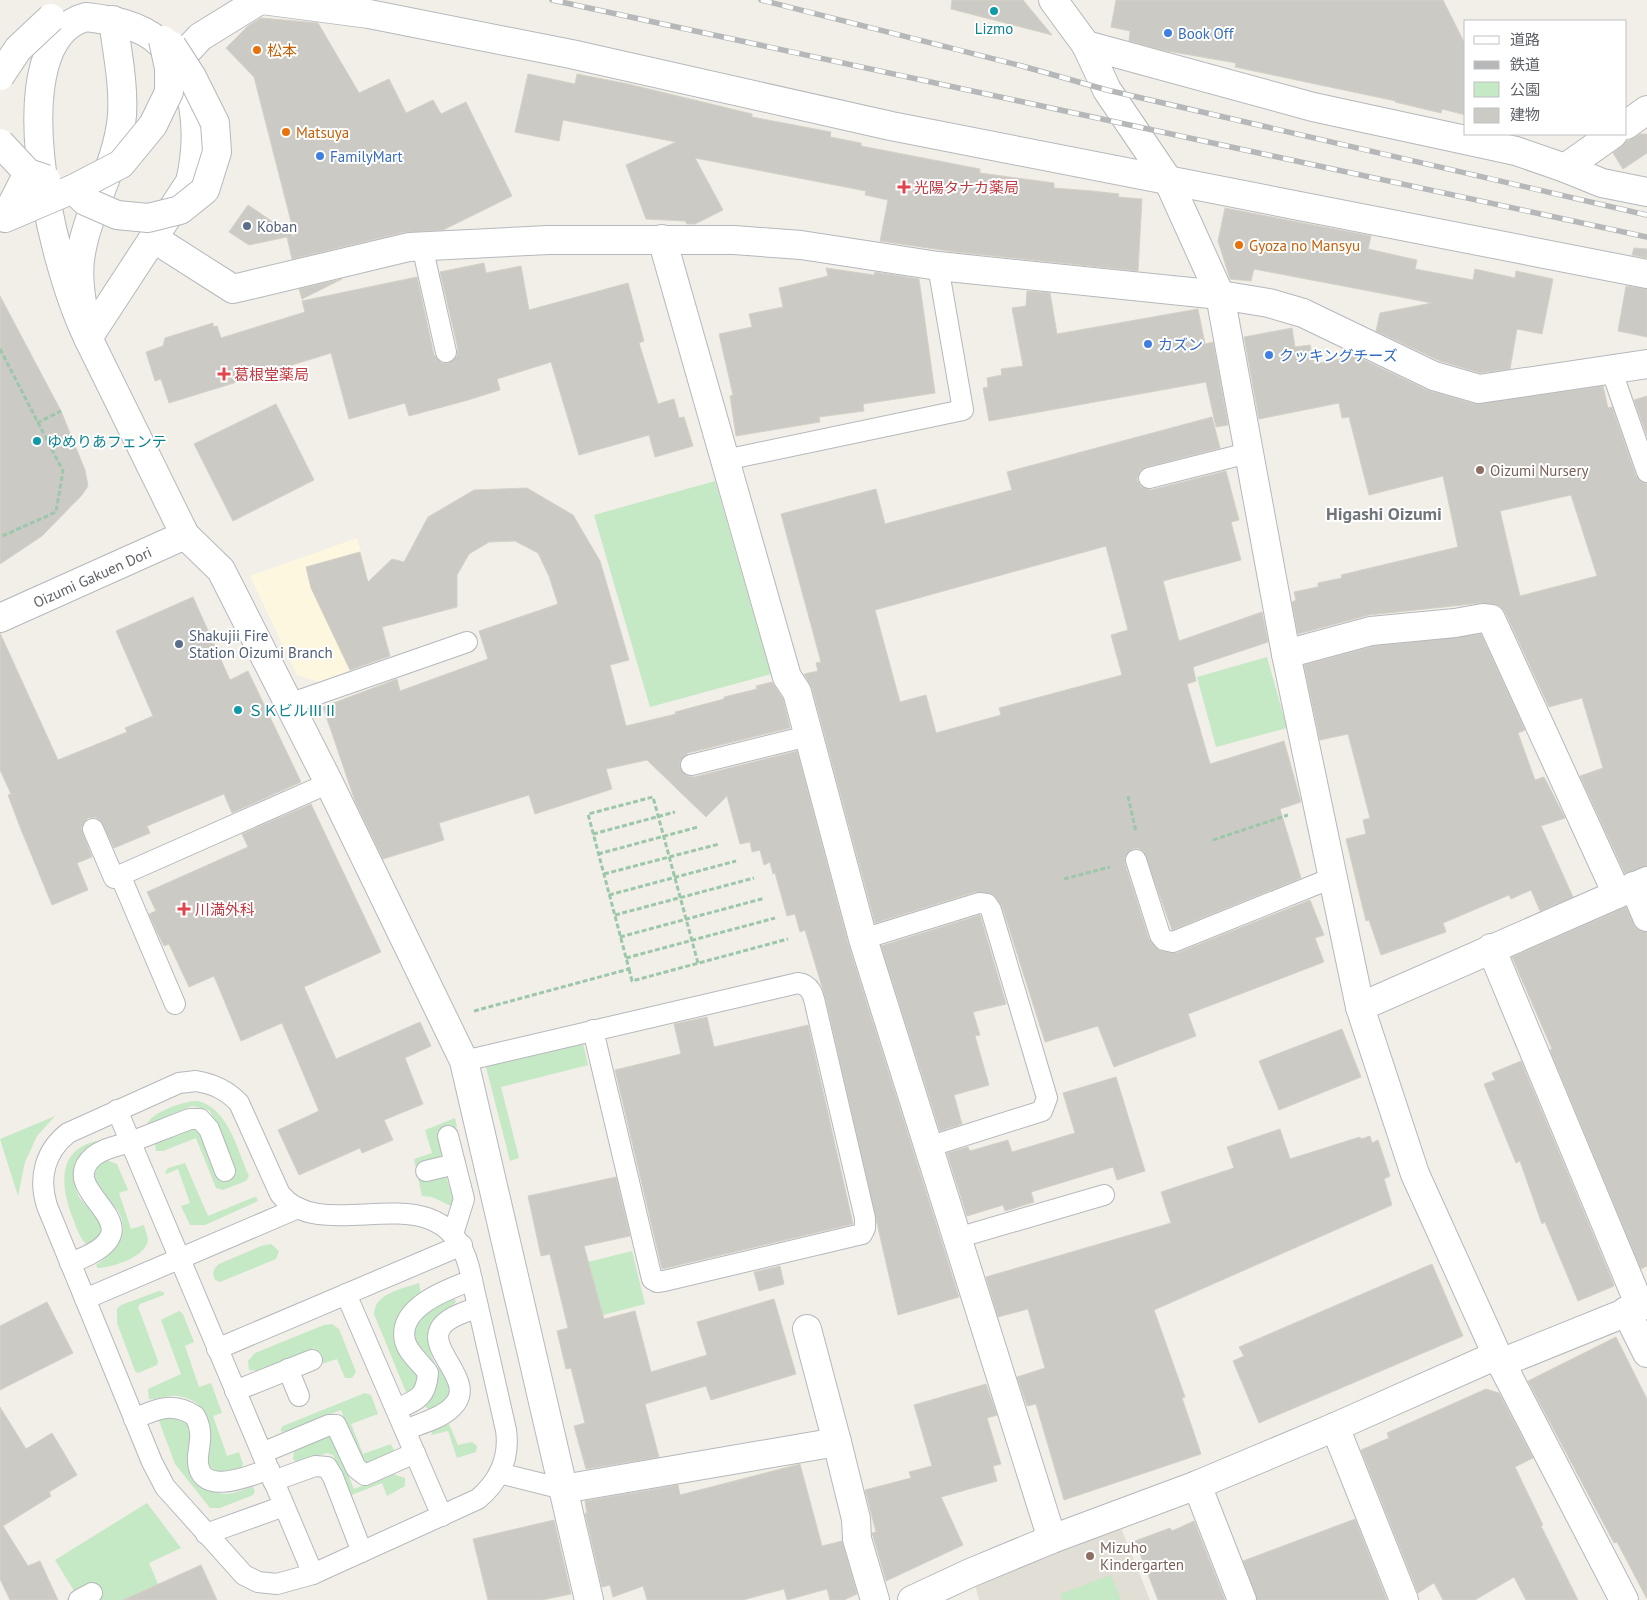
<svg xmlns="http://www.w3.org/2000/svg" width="1647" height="1600" font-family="'PT Sans','Noto Sans JP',sans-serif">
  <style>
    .commercial { fill: #fef7e0 }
    .education { fill: #e1ded6 }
    .green { fill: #c5e8c5 }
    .building { fill: #cccac5; stroke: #d6d1c6; fill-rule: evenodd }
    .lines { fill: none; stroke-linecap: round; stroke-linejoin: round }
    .service-casing { stroke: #b5b8bc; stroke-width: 22 }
    .minor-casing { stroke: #b5b8bc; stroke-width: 30 }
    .tertiary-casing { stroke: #b5b8bc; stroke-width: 30 }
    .path { stroke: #9cc7a9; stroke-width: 3; stroke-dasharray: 5 2.5; stroke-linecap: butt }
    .service { stroke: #fff; stroke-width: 20 }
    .minor { stroke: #fff; stroke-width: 28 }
    .tertiary { stroke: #fff; stroke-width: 28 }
    .rail-casing { stroke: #b6b7b8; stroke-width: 5.5 }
    .rail { stroke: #fff; stroke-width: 4; stroke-dasharray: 11; stroke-linecap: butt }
    .pedestrian-bridge-casing { stroke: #b5b8bc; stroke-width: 30; stroke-linecap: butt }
    .pedestrian-bridge { stroke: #fff; stroke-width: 28 }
    .culture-dot { fill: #0f9aa8; stroke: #fff; stroke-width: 2 }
    .shop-dot { fill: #3f7fe0; stroke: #fff; stroke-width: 2 }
    .food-dot { fill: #e8710a; stroke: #fff; stroke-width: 2 }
    .health-dot { fill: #e0444e; stroke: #fff; stroke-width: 2 }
    .service-dot { fill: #5c6f8a; stroke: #fff; stroke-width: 2 }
    .education-dot { fill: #8d6e63; stroke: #fff; stroke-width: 2 }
    .labels { text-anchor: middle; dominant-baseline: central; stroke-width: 4; stroke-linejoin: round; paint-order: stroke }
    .culture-label { font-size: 15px; fill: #0d838f; stroke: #fff; text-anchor: start }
    .shop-label { font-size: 15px; fill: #366cbe; stroke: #fff; text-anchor: start }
    .food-label { font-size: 15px; fill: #c56008; stroke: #fff; text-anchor: start }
    .health-label { font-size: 15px; fill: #be3a42; stroke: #fff; text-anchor: start }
    .service-label { font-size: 15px; fill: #4e5e75; stroke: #fff; text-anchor: start }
    .education-label { font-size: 15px; fill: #785e54; stroke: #fff; text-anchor: start }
    .street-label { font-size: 15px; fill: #5f6368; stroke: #fff }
    .quarter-label { font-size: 18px; font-weight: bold; fill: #70757a; stroke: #fff }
  </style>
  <rect width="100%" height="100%" fill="#f1efe8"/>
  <polygon class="commercial" points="357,538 390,655 319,682 297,675 250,576"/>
  <polygon class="education" points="1121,1528 1150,1600 979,1600 975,1585"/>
  <g class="green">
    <polygon points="715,481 771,674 650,707 594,515"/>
    <polygon points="1267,657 1287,728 1216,747 1197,677"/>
    <polygon points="582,1039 588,1065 501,1087 519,1158 510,1161 485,1063"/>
    <path d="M198,1101C229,1109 237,1150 249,1176L246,1181L223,1190L216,1188L196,1138L163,1151H156L155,1144L158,1141L194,1126L200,1130L221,1180L236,1174L217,1124L209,1110L192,1106L147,1125C149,1113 186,1100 198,1101Z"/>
    <polygon points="55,1116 37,1136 25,1162 18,1196 0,1139"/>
    <polygon points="455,1118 457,1127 438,1132 442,1157 419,1164 423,1181 446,1176 453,1200 451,1206 432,1197 422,1196 414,1159 432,1153 425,1130"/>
    <path d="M103,1140L75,1172C73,1203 86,1200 101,1220L102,1238L87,1244C79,1239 76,1225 72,1216C60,1183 57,1146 103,1140Z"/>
    <path d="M106,1160L117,1164L128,1190L119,1193L131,1229L144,1225C145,1230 148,1236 148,1240C146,1257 111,1268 98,1268L96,1265C115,1253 132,1232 117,1209C112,1203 104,1200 99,1194C90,1182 94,1167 106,1160Z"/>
    <polygon points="185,1163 208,1216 252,1198 256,1197 258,1201 205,1225 190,1225 181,1206 190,1203 178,1169 166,1174 165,1172 168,1168"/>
    <path d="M271,1244L279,1251L276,1259L220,1282L215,1280C212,1272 213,1269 219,1264L261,1246Z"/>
    <polygon points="632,1251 645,1304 603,1315 588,1262"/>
    <path d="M419,1283L421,1294L408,1312L420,1387L409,1393L406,1392L374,1314C375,1293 402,1289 419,1283Z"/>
    <polygon points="159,1291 164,1292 164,1295 140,1304 138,1307 158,1361 157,1365 138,1373 135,1371 117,1323 117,1309 121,1305"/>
    <polygon points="454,1297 456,1302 437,1318 430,1328 428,1340 431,1355 436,1366 445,1374 452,1391 443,1404 429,1409 426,1408 412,1331 415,1323 437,1302"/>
    <path d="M179,1311L183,1314L194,1342L185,1346L199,1387L211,1383L222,1413L213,1416L227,1456L239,1452L243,1464L240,1470C224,1474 214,1476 206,1460C207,1431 214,1400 176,1396C167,1395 157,1400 149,1399L148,1389L181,1374L161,1320Z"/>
    <polygon points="332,1324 339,1329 356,1372 352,1378 345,1378 337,1359 321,1364 314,1348 258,1371 249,1370 248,1361 255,1353 324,1325"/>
    <polygon points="365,1393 371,1395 378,1414 351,1424 363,1454 391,1444 394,1451 368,1463 362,1463 341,1410 286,1432 280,1431 283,1426"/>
    <path d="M171,1413L189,1421C193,1439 187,1441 188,1456C188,1472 210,1494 226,1494C236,1494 244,1488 253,1487L255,1491L253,1495L220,1508H210L175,1464L159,1421V1418Z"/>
    <polygon points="449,1424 458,1445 472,1442 477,1446 476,1452 457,1458 448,1431 431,1435 433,1429"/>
    <polygon points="328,1436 332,1438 354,1489 393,1474 405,1478 405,1486 387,1496 382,1483 349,1496 333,1455 327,1453 297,1463 293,1459 294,1449"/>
    <polygon points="147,1503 181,1548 149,1563 165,1600 66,1600 76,1594 55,1560"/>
    <polygon points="1111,1575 1121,1600 1062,1600 1060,1594"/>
  </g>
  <g class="building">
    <polygon points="952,0 1023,0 1052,35 951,9"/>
    <polygon points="1116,0 1443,0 1466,46 1466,115 1442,109 1441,113 1395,102 1396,101 1235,67 1236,63 1162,50 1129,41 1130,31 1111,27"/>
    <polygon points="261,18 318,23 359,93 389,79 406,113 433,100 441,114 466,102 512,196 443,230 405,232 292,259 287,237 249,245 229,232 248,205 295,237 254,77 226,48 248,26"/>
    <polygon points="528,74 575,84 577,74 628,84 752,114 752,117 831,132 830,137 861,143 861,146 980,169 980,173 1054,183 1054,188 1092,191 1119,194 1118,197 1142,199 1138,271 956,252 880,241 888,200 865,195 866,191 695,158 723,210 695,224 687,224 685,221 646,219 626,165 676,142 563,120 559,141 515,132"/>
    <polygon points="1641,134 1647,134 1647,153 1623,169 1613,153 1627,141"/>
    <polygon points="1225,208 1371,236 1368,249 1417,260 1415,269 1473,280 1475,269 1515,278 1516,271 1553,279 1542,334 1517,329 1510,369 1480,373 1440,361 1376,331 1380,313 1432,303 1254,269 1251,281 1230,279 1218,241"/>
    <polygon points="1634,248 1647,249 1647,258 1632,255"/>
    <polygon points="484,263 486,273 521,266 529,310 628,283 644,341 639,343 658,404 674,399 679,418 684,417 693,446 655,457 649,435 579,455 551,362 497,379 500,390 468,400 409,416 405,403 349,419 331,353 169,403 161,379 155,381 146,352 163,346 165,338 213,323 213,327 217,326 221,338 305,312 302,301 417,277 434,355 442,363 449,363 457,356 458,349 440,272"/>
    <polygon points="826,268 874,275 875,272 919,279 935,393 863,404 864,411 819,417 820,422 736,436 730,396 733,395 719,334 752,327 749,314 783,307 779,288 828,276"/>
    <polygon points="342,279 302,299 299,289"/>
    <polygon points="1626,286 1647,289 1647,337 1618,331"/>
    <polygon points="1027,291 1050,293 1057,334 1198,309 1205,344 1213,342 1228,425 1216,427 1206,382 989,421 983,388 988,387 987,378 1002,375 1001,369 1023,366 1012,308 1026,306"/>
    <polygon points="0,296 61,411 85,470 88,486 82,495 42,536 0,564"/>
    <path d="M1292,328L1295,347L1310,345L1314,364L1356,356L1427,390L1475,404L1603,386L1608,408L1612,407L1636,476L1640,481L1647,484V866L1625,874L1580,776L1603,768L1582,698L1549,707L1505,612L1500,606L1481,603L1369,615L1298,634L1292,602L1296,600L1294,592L1318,587V583L1342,578L1341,575L1458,547L1443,476L1369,495L1349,417L1342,418L1339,403L1259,419L1244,337ZM1571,495L1597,576L1520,596L1500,511Z"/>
    <polygon points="1647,396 1647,436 1634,400"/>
    <polygon points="276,404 314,480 233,521 194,444"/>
    <path d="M1212,417L1220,448L1146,467L1140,470L1137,480L1141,487L1151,490L1226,471L1239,520L1231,522L1241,560L1163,581L1179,641L1262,612L1268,642L1193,667L1196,681L1187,684L1210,764L1284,741L1301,802L1280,809L1301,878L1172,930L1144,852L1138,848L1132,849L1125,857V864L1149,939L1161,951L1177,953L1310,900L1324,935L1315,938L1324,962L1188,1014L1196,1036L1114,1067L1098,1026L1045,1042L1002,906L993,894L975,892L875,923L812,688L804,674L818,671L816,663L821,662L781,514L876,489L885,524L1012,490L1007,472ZM1106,546L1128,630L1111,635L1122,675L999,708L1001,715L936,733L926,695L900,702L875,610Z"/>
    <polygon points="527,488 573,515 600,561 629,660 610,665 626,726 676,714 675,712 724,699 724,697 757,689 756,686 772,682 783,699 790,728 688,753 680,761 680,768 687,776 694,777 797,751 848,943 959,1297 898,1315 826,1000 805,930 800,932 795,914 787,916 775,873 773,874 770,862 764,865 760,850 752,852 750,842 740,844 727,796 706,817 647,760 606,769 612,789 535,814 529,795 439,823 444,840 383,859 355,801 323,707 397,679 400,691 488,659 479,631 558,604 549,576 538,553 515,541 489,542 469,554 457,575 457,607 382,627 390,656 350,670 311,588 306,567 360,552 368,582 392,559 404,562 428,517 474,490"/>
    <polygon points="193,597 230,680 248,671 301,782 232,813 224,794 147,826 150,833 114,848 100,820 95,817 88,818 81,828 92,857 77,863 88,890 52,905 20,827 8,795 11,794 0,770 0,633 58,760 127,732 125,728 153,716 116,631"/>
    <polygon points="1481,634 1525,730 1518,733 1535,780 1544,777 1565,818 1541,826 1573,897 1540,911 1531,890 1511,899 1509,895 1443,923 1446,932 1381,955 1369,920 1366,921 1346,839 1366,834 1363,820 1370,818 1348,734 1320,740 1304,665 1374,646"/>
    <polygon points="311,804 381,952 304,987 336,1059 420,1022 431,1046 405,1058 423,1104 384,1120 393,1140 362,1153 360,1148 299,1175 278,1130 319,1111 282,1023 241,1041 214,976 189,987 169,944 164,946 157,932 149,914 156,911 147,892 248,847 242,834"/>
    <polygon points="1626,907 1637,929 1647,932 1647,1266 1641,1269 1550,1050 1552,1049 1512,957"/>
    <polygon points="980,915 1006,1004 973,1012 980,1035 975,1036 989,1085 954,1095 962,1124 940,1131 881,946"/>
    <polygon points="707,1017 714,1047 808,1025 853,1224 662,1269 615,1070 681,1054 674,1024"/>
    <polygon points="1342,1029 1361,1077 1279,1110 1259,1061"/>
    <polygon points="1521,1061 1612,1280 1614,1286 1578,1301 1545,1222 1542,1224 1520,1161 1516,1163 1484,1084 1495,1080 1492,1073"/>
    <polygon points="1116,1077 1145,1171 1117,1180 1113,1167 1031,1192 1034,1202 1005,1211 1003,1205 967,1216 947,1153 968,1147 970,1151 1008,1140 1012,1152 1075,1133 1063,1093"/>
    <polygon points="1280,1129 1290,1159 1360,1137 1361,1139 1370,1136 1372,1143 1378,1140 1390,1176 1384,1179 1392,1205 1154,1310 1185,1397 1182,1398 1201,1454 1064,1500 1036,1404 1027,1406 1017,1377 1045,1368 1028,1309 998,1317 986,1277 1171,1223 1161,1192 1234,1168 1227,1147"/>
    <polygon points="616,1177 630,1236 584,1246 604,1319 635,1311 651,1372 707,1355 697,1322 774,1299 796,1374 711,1400 706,1386 645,1404 659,1457 586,1469 574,1426 585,1423 571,1368 566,1369 557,1331 568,1328 550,1254 541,1256 528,1196"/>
    <polygon points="1432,1264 1463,1336 1259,1423 1233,1361 1244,1356 1239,1347"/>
    <polygon points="780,1266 784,1284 759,1291 754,1272"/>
    <polygon points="47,1302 73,1353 0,1390 0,1326"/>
    <polygon points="1616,1337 1647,1399 1647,1599 1617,1542 1614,1543 1528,1381"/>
    <polygon points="986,1384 997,1415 987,1418 1001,1464 993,1466 997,1481 941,1497 963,1545 886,1581 873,1536 872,1533 876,1532 865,1490 911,1478 909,1472 932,1466 914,1405"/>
    <polygon points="1486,1389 1499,1393 1533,1458 1515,1467 1543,1525 1541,1526 1578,1600 1526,1600 1514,1577 1475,1600 1443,1600 1434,1583 1418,1593 1361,1450 1389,1438 1387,1433"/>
    <polygon points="0,1407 26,1449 52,1433 77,1475 49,1492 51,1496 3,1526 28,1566 40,1561 58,1600 10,1600 0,1579"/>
    <polygon points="800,1464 822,1546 842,1541 857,1594 844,1600 830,1600 827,1589 787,1600 784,1589 743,1600 647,1600 643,1586 613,1597 610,1585 602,1587 585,1513 587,1513 585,1501 678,1485 680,1495"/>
    <polygon points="1355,1519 1387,1600 1257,1600 1243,1561"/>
    <polygon points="554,1520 571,1594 542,1600 488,1600 473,1539"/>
    <polygon points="1194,1521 1225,1600 1158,1600 1135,1541 1170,1528 1172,1531"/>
    <polygon points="201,1565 217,1600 123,1600"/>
  </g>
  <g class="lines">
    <g class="service-casing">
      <g id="service">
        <polyline points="422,246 446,352"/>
        <polyline points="1611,369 1647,472"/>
        <polyline points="725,460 963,410 938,266"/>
        <polyline points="1149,478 1248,453"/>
        <polyline points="289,704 467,642"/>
        <polyline points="691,765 808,736"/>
        <polyline points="93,829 114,878 329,783"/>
        <polyline points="1136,860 1160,935 1164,940 1173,942 1332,878"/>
        <polyline points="120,875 175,1004"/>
        <polyline points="863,939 979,903 987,904 991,910 1047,1098 1042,1111 928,1147"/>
        <path d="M464,1061L798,983C813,985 814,999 817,1012L865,1218V1228L862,1234L664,1281L657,1282L652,1279L593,1030"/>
        <path d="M196,1081C214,1084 227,1090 239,1103L280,1194C325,1250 442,1166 469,1267L506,1430C510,1458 499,1481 478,1499L313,1574L277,1584L258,1582L244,1575L165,1487L152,1462L47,1206C38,1178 45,1151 68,1133L179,1083Z"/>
        <polyline points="117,1110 313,1574"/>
        <polyline points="448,1136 464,1199 453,1234"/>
        <polyline points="426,1171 455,1164"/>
        <polyline points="957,1238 1104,1195"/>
        <path d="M70,1263C172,1226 49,1194 94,1156C105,1147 120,1146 133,1141C152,1134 171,1126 190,1119H200L209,1129L225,1171"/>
        <polyline points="346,1294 442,1516"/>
        <polyline points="85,1299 298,1208"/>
        <polyline points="217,1349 462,1245"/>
        <polyline points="288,1369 299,1396"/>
        <polyline points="235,1391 312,1360"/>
        <path d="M396,1409C417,1400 426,1398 428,1373C421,1363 408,1353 405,1341C397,1307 448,1289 472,1280"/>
        <path d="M134,1419C156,1409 173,1401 195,1416C203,1431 200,1440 198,1456C195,1499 248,1477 269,1469"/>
        <path d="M405,1430C419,1424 439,1419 450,1409C491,1375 384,1333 478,1308"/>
        <polyline points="262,1453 329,1425 336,1425 356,1468 365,1475 415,1453"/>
        <polyline points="499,1473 563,1489"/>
        <polyline points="273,1481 315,1466 327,1467 333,1477 362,1552"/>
        <polyline points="206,1534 284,1506"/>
        <polyline points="79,1600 92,1593"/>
      </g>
    </g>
    <g class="minor-casing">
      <g id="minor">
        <polyline points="262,0 369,14 571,54 891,126 1647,274"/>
        <path d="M86,17C111,20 139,24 159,42C198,75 201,135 190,182L88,338C49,257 0,40 86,17Z"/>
        <polyline points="1086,45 1107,90 1168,180 1220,295 1286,654 1360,1007 1415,1174 1497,1355 1624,1600"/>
        <polyline points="1086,45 1313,107 1516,151 1565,168 1613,134"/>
        <polyline points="177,62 200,37 260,0"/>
        <polyline points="1626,125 1647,110"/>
        <polyline points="1565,168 1602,183 1647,192"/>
        <polyline points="153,238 233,289 409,247 548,240 734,240 801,245 938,266 1220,295 1269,303 1303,313 1434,376 1479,389 1647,364"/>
        <polyline points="662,239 787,677 797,692 863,939 1052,1539"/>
        <path d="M84,314C80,294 77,273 81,253C89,206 118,165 122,115C124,84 117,51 113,20"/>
        <polyline points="1286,654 1371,631 1455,623 1483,618 1491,619 1617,894"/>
        <polyline points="1634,886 1647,917"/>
        <polyline points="1491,948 1640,1306"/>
        <polyline points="1360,1007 1647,881"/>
        <polyline points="1626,1311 1647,1353"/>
        <polyline points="807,1329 837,1442"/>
        <polyline points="1501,1363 1647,1304"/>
        <polyline points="1335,1427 1404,1600"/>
        <polyline points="1197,1485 1242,1600"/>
        <polyline points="563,1489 837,1442 856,1519 857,1539 875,1600"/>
        <polyline points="912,1600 970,1573 1052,1539 1197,1485 1335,1427 1497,1355"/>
      </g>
    </g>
    <g class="tertiary-casing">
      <g id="tertiary">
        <polyline points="1053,0 1086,45"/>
        <polyline points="88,338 185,535 221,570 329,783 464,1061 589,1600"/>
        <path id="s1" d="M0,618L185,535"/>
      </g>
    </g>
    <g class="path">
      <polyline points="0,349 63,471 56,512 0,537"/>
      <polyline points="37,423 61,411"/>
      <polyline points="1128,796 1136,832"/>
      <polyline points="593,834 675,812"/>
      <polyline points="1213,840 1288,815"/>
      <polyline points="598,854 698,827"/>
      <polyline points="604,874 719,844"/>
      <polyline points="1064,879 1110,867"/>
      <polyline points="609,895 736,861"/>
      <polyline points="615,915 754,878"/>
      <polyline points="620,937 765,898"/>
      <polyline points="626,958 775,918"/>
      <polyline points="629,969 632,981 788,939"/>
      <polyline points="474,1011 629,969 588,814 653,797 698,963"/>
    </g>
    <use href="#service" class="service"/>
    <use href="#minor" class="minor"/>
    <use href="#tertiary" class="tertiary"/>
    <g class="rail-casing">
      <g id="rail">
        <polyline points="552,0 1647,237"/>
        <polyline points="761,0 1022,66 1107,90 1647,215"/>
      </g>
    </g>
    <use href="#rail" class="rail"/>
    <g class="pedestrian-bridge-casing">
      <g id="pedestrian-bridge">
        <polyline points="163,40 169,68 169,92 153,125 121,164 73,189 85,201 117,215 148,218 180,210 205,190 217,152 215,123 192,77 172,46"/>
        <polyline points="0,76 18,49 51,18"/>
        <polyline points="0,143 28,173 46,179"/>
        <polyline points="28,173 5,218 73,189"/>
      </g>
    </g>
    <use href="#pedestrian-bridge" class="pedestrian-bridge"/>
  </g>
  <g class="culture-dot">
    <circle cx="994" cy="11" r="5"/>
    <circle cx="37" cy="441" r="5"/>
    <circle cx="238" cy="710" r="5"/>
  </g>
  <g class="shop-dot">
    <circle cx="1168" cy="33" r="5"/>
    <circle cx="320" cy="156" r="5"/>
    <circle cx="1148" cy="344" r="5"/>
    <circle cx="1269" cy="355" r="5"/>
  </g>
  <g class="food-dot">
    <circle cx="257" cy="50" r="5"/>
    <circle cx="286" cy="132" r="5"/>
    <circle cx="1239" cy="245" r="5"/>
  </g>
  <g class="health-dot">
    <path d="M901.5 179.5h5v5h5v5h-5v5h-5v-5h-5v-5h5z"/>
    <path d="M221.5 366.5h5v5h5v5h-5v5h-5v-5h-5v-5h5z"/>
    <path d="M181.5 901.5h5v5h5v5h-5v5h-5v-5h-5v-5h5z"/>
  </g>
  <g class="service-dot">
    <circle cx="247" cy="226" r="5"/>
    <circle cx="179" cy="644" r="5"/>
  </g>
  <g class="education-dot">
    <circle cx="1480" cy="470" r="5"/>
    <circle cx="1090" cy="1556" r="5"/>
  </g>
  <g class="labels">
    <g class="culture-label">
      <text x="994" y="28" text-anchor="middle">Lizmo</text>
      <text x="47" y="441">ゆめりあフェンテ</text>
      <text x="248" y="710">ＳＫビルⅢⅡ</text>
    </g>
    <g class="shop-label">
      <text x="1178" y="33">Book Off</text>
      <text x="330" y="156">FamilyMart</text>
      <text x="1158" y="344">カズン</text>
      <text x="1279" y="355">クッキングチーズ</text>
    </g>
    <g class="food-label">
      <text x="267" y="50">松本</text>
      <text x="296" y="132">Matsuya</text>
      <text x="1249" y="245">Gyoza no Mansyu</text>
    </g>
    <g class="health-label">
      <text x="914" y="187">光陽タナカ薬局</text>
      <text x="234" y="374">葛根堂薬局</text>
      <text x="195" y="909">川満外科</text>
    </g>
    <g class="service-label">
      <text x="257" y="226">Koban</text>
      <text x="189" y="635">Shakujii Fire<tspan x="189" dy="17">Station Oizumi Branch</tspan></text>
    </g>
    <g class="education-label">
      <text x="1490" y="470">Oizumi Nursery</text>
      <text x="1100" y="1547">Mizuho<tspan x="1100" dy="17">Kindergarten</tspan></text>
    </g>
    <g class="street-label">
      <text stroke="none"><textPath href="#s1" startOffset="101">Oizumi Gakuen Dori</textPath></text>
    </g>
    <g class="quarter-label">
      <text x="1384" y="513">Higashi Oizumi</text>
    </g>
  </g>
  <rect x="1464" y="20" width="162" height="115" fill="#ffffff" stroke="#bfc1c3"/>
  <rect x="1474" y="36" width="25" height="8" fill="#ffffff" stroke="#bfc1c3"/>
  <text x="1510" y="45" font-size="15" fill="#5f6368">道路</text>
  <rect x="1474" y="61" width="25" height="8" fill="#b6b7b8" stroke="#bfc1c3"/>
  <text x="1510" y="70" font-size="15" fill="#5f6368">鉄道</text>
  <rect x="1474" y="82" width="25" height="15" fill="#c5e8c5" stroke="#bfc1c3"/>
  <text x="1510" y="95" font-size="15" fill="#5f6368">公園</text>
  <rect x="1474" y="108" width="25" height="15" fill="#cccac5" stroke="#bfc1c3"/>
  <text x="1510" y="120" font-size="15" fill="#5f6368">建物</text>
</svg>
